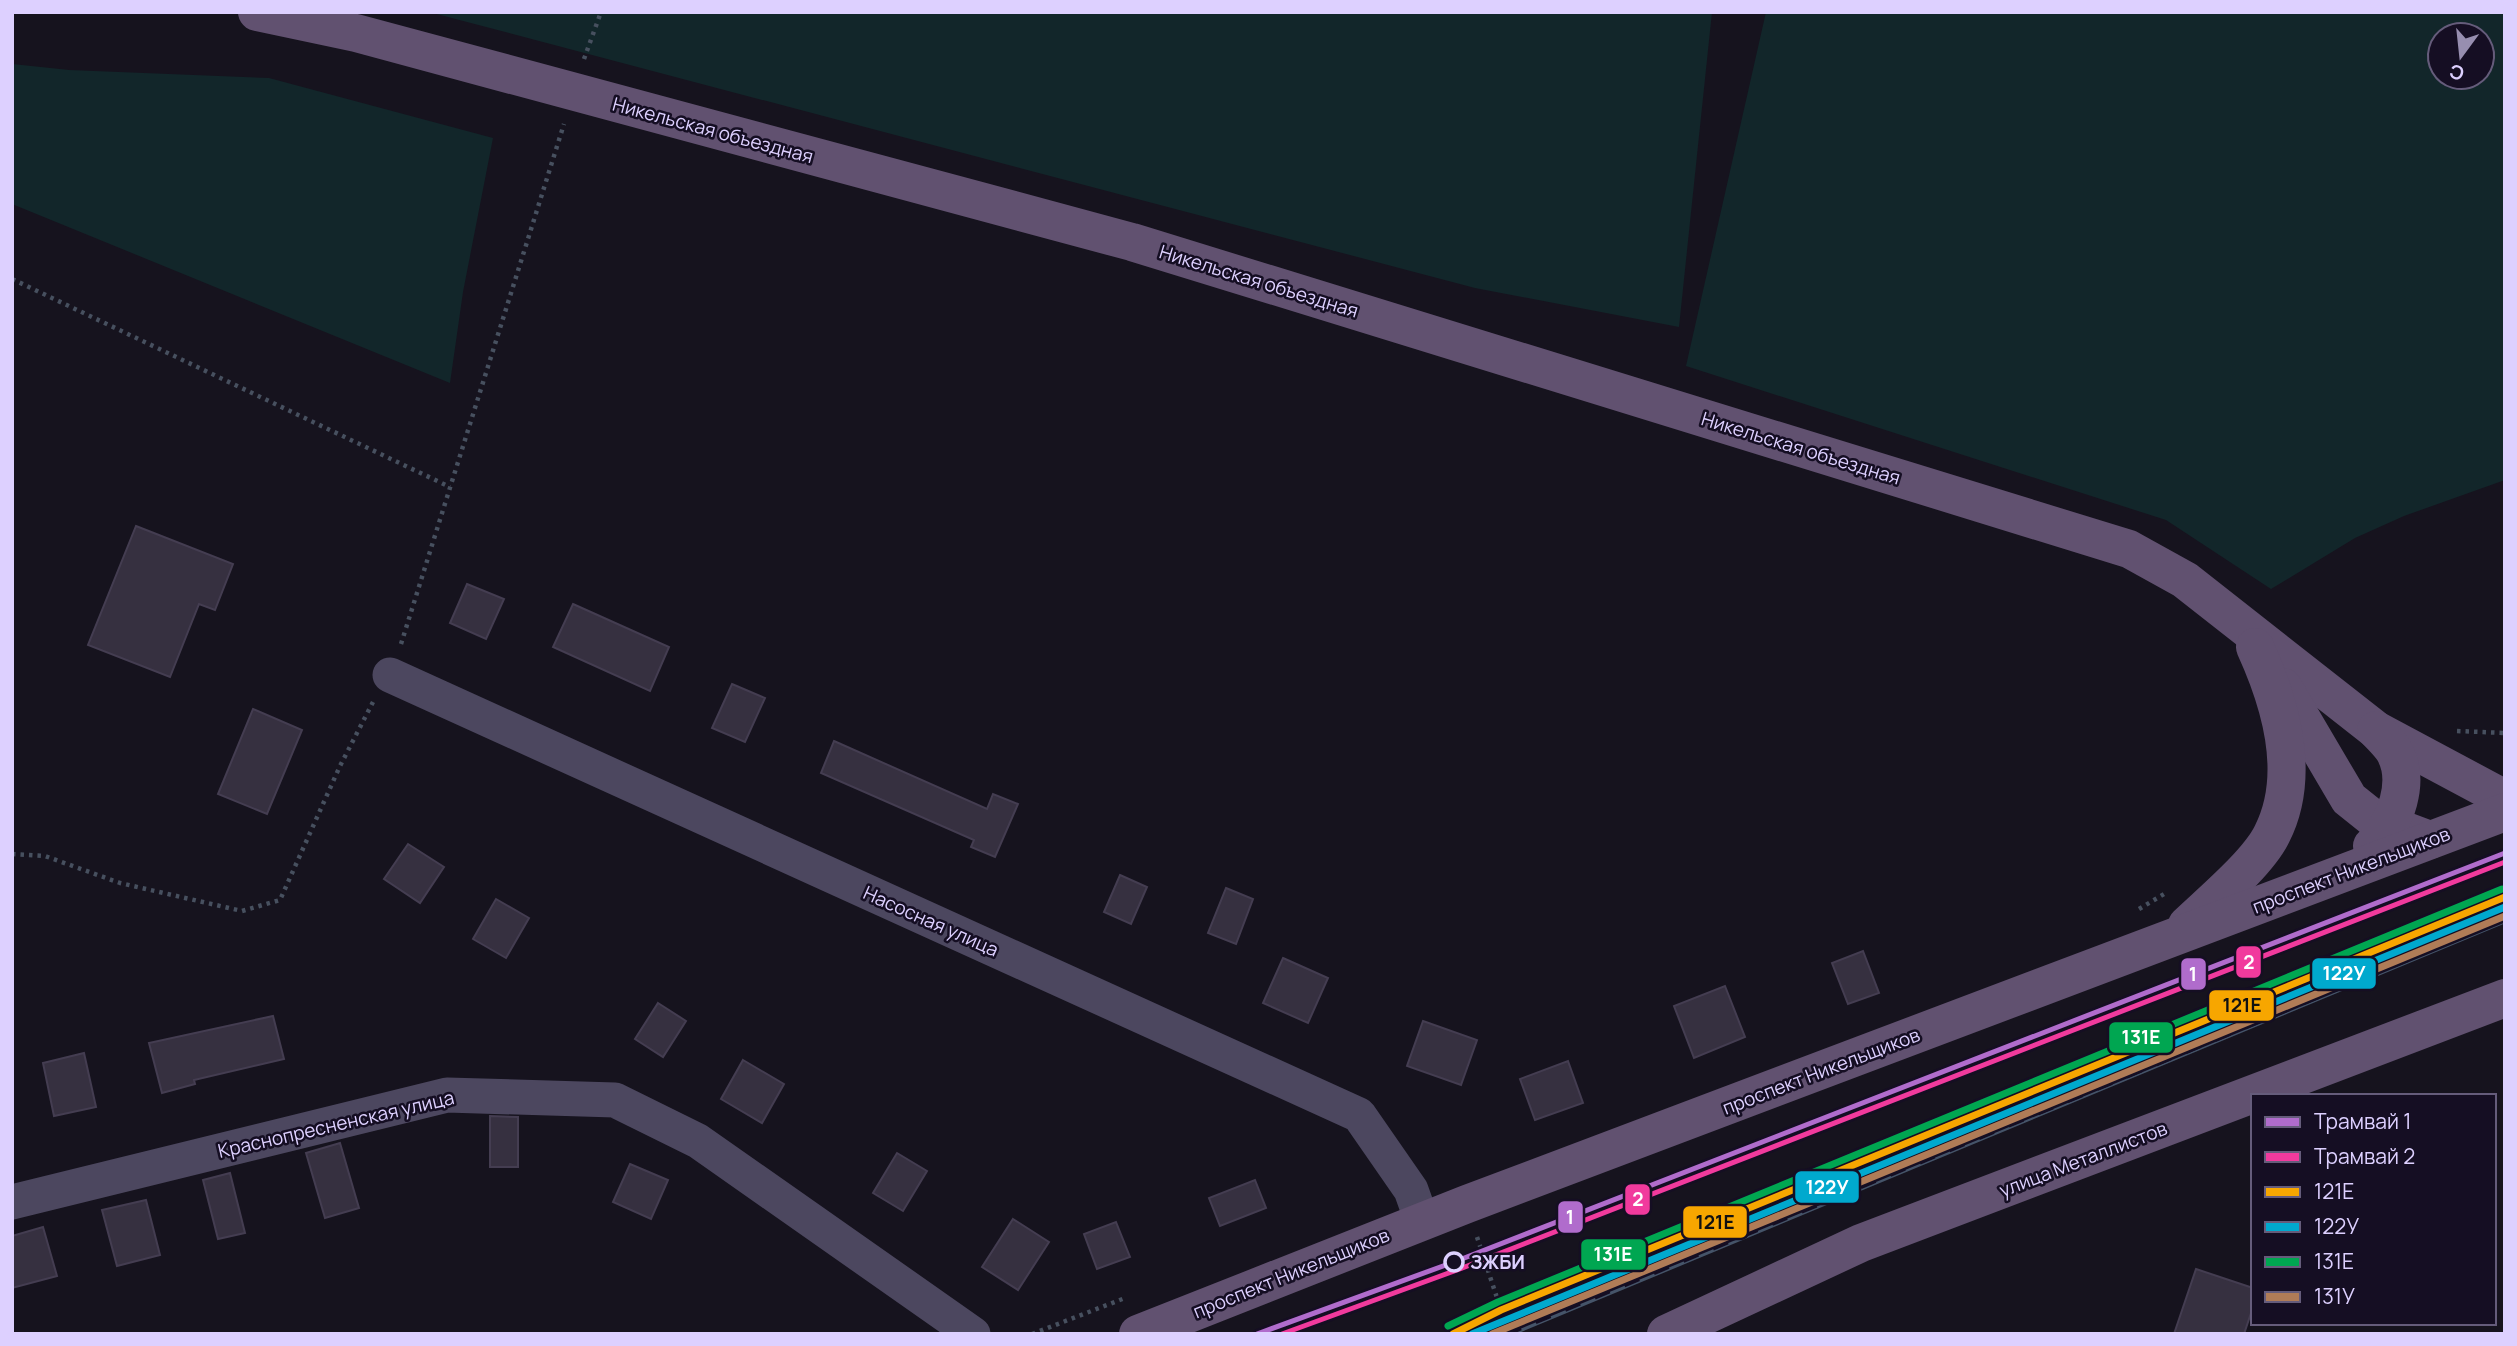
<svg xmlns="http://www.w3.org/2000/svg" width="2517" height="1346" font-family="Manrope,sans-serif">
  <style>
    .green { fill: #12262a; fill-rule: evenodd }
    .building { fill: #363040; stroke: #443d51; stroke-width: 2 }
    .lines { fill: none; stroke-linecap: round; stroke-linejoin: round }
    .path { stroke: #47505f; stroke-width: 4.5; stroke-dasharray: 3.5 5; stroke-linecap: butt }
    .minor { stroke: #4c475f; stroke-width: 35 }
    .major { stroke: #615170; stroke-width: 38 }
    .rail-casing { stroke: #455469; stroke-width: 8 }
    .rail { stroke: #150e23; stroke-width: 5; stroke-dasharray: 16; stroke-linecap: butt }
    .rail-1-casing { stroke: #150e23; stroke-width: 12 }
    .rail-2-casing { stroke: #150e23; stroke-width: 12 }
    .rail-3-casing { stroke: #150e23; stroke-width: 12 }
    .rail-4-casing { stroke: #150e23; stroke-width: 12 }
    .rail-1 { stroke: #f7a600; stroke-width: 7 }
    .rail-2 { stroke: #00a9ce; stroke-width: 7 }
    .rail-3 { stroke: #00a651; stroke-width: 7 }
    .rail-4 { stroke: #b07c57; stroke-width: 7 }
    .tram-1-casing { stroke: #150e23; stroke-width: 10 }
    .tram-2-casing { stroke: #150e23; stroke-width: 10 }
    .tram-1 { stroke: #b06ccc; stroke-width: 5 }
    .tram-2 { stroke: #f13a9d; stroke-width: 5 }
    .stop-dot { fill: #150e23; stroke: #ddd0ff; stroke-width: 3.5 }
    .labels { text-anchor: middle; dominant-baseline: central; stroke-width: 5; stroke-linejoin: round; paint-order: stroke }
    .street-label { font-size: 19px; fill: #ddd0ff; stroke: #150e23 }
    .stop-label { font-size: 19px; font-weight: bold; fill: #ddd0ff; stroke: #150e23; text-anchor: start }
    .line-badge { stroke: #150e23; stroke-width: 2.5 }
    .badge-label { font-size: 19px; text-anchor: middle; font-weight: bold; fill: #fff }
    .pale-badge-label { font-size: 19px; text-anchor: middle; font-weight: bold; fill: #111 }
  </style>
  <rect width="100%" height="100%" fill="#16131e"/>
  <g class="green">
    <polygon points="429,12 1712,12 1679,327 1475,288"/>
    <path d="M1766,12H2505V480L2404,516L2355,538L2271,589L2166,520L1686,366ZM2440,35H2482V77H2440Z"/>
    <polygon points="12,64 69,70 269,78 493,138 463,292 450,383 12,204"/>
  </g>
  <g class="building">
    <polygon points="136,526 233,564 215,610 199,604 170,677 88,645"/>
    <polygon points="467,584 504,599 486,639 450,623"/>
    <polygon points="573,604 669,647 650,691 553,647"/>
    <polygon points="732,684 765,698 745,742 712,728"/>
    <polygon points="253,709 302,730 267,814 218,794"/>
    <polygon points="834,741 987,809 993,794 1018,804 995,857 971,847 974,840 821,773"/>
    <polygon points="408,844 444,867 420,903 384,879"/>
    <polygon points="1120,875 1147,887 1131,924 1104,912"/>
    <polygon points="1226,888 1253,899 1236,944 1208,933"/>
    <polygon points="496,899 529,918 506,958 473,939"/>
    <polygon points="1863,951 1879,993 1848,1004 1832,963"/>
    <polygon points="1283,958 1328,978 1308,1023 1263,1003"/>
    <polygon points="1725,986 1745,1037 1694,1058 1674,1006"/>
    <polygon points="658,1003 686,1021 663,1057 635,1039"/>
    <polygon points="273,1016 284,1059 194,1080 195,1084 162,1093 149,1043"/>
    <polygon points="1423,1021 1477,1040 1461,1085 1407,1066"/>
    <polygon points="84,1053 96,1107 54,1116 43,1063"/>
    <polygon points="743,1060 784,1084 762,1123 721,1099"/>
    <polygon points="1568,1061 1583,1103 1535,1120 1520,1079"/>
    <polygon points="490,1116 518,1117 518,1167 490,1167"/>
    <polygon points="340,1143 359,1208 325,1218 306,1153"/>
    <polygon points="897,1153 927,1171 903,1211 873,1193"/>
    <polygon points="630,1164 668,1180 651,1219 613,1202"/>
    <polygon points="230,1173 245,1233 218,1239 203,1180"/>
    <polygon points="1255,1180 1266,1208 1220,1226 1209,1198"/>
    <polygon points="146,1200 160,1255 117,1266 102,1210"/>
    <polygon points="1013,1219 1049,1242 1018,1290 982,1267"/>
    <polygon points="1116,1222 1130,1257 1097,1269 1084,1234"/>
    <polygon points="43,1227 57,1276 12,1288 12,1236"/>
    <polygon points="2196,1269 2253,1288 2253,1307 2244,1334 2174,1334"/>
  </g>
  <g class="lines">
    <g class="path">
      <polyline points="584,59 601,12"/>
      <polyline points="12,279 450,487"/>
      <polyline points="401,644 564,124"/>
      <polyline points="2457,731 2505,733"/>
      <polyline points="12,854 45,856 120,883 242,911 280,900 340,766 373,702"/>
      <polyline points="2139,909 2164,894"/>
      <polyline points="1477,1237 1501,1310 1515,1334"/>
      <polyline points="1032,1334 1125,1298"/>
    </g>
    <g class="minor">
      <polyline points="390,675 1359,1115 1411,1190 1422,1221"/>
      <polyline points="12,1202 447,1095 615,1100 698,1141 973,1334"/>
    </g>
    <g class="major">
      <polyline points="257,12 356,33 1132,242 2129,549 2185,580 2376,730 2505,799"/>
      <polyline points="2283,687 2349,799 2374,819 2430,840"/>
      <path d="M2372,846C2396,824 2411,781 2394,751C2389,743 2381,736 2376,730"/>
      <path d="M2187,925C2211,902 2258,863 2272,834C2302,775 2281,704 2255,647"/>
      <polyline points="1138,1334 1467,1204 2505,812"/>
      <polyline points="1666,1334 1861,1243 2505,998"/>
    </g>
    <g class="rail-casing">
      <polyline id="rail" points="1506,1334 2505,919"/>
    </g>
    <use href="#rail" class="rail"/>
    <g class="rail-1-casing">
      <polyline id="rail-1" points="1453,1334 1501,1310 2505,897"/>
    </g>
    <g class="rail-2-casing">
      <polyline id="rail-2" points="1472,1334 2505,907"/>
    </g>
    <g class="rail-3-casing">
      <polyline id="rail-3" points="1448,1326 1498,1302 2502,889"/>
    </g>
    <g class="rail-4-casing">
      <polyline id="rail-4" points="1492,1334 2505,916"/>
    </g>
    <use href="#rail-1" class="rail-1"/>
    <use href="#rail-2" class="rail-2"/>
    <use href="#rail-3" class="rail-3"/>
    <use href="#rail-4" class="rail-4"/>
    <g class="tram-1-casing">
      <polyline id="tram-1" points="1257,1334 1454,1262 2505,853"/>
    </g>
    <g class="tram-2-casing">
      <polyline id="tram-2" points="1282,1334 1457,1270 2505,862"/>
    </g>
    <use href="#tram-1" class="tram-1"/>
    <use href="#tram-2" class="tram-2"/>
  </g>
  <circle class="stop-dot" cx="1454" cy="1262" r="9"/>
  <g class="labels">
    <g class="street-label">
      <text transform="translate(713 130) rotate(15)">Никельская объездная</text>
      <text transform="translate(1259 281) rotate(17)">Никельская объездная</text>
      <text transform="translate(1801 448) rotate(17)">Никельская объездная</text>
      <text transform="translate(2351 870) rotate(-21)">проспект Никельщиков</text>
      <text transform="translate(931 921) rotate(24)">Насосная улица</text>
      <text transform="translate(1821 1071) rotate(-21)">проспект Никельщиков</text>
      <text transform="translate(336 1124) rotate(-13)">Краснопресненская улица</text>
      <text transform="translate(2083 1159) rotate(-21)">улица Металлистов</text>
      <text transform="translate(1291 1273) rotate(-22)">проспект Никельщиков</text>
    </g>
    <g class="stop-label">
      <text x="1470" y="1262">ЗЖБИ</text>
    </g>
  </g>
  <g class="line-badge">
    <rect x="2235" y="945" width="27" height="34" rx="7" fill="#f13a9d"/>
    <rect x="2311" y="957" width="66" height="33" rx="7" fill="#00a9ce"/>
    <rect x="2180" y="957" width="27" height="34" rx="7" fill="#b06ccc"/>
    <rect x="2208" y="989" width="67" height="33" rx="7" fill="#f7a600"/>
    <rect x="2108" y="1021" width="66" height="33" rx="7" fill="#00a651"/>
    <rect x="1794" y="1170" width="66" height="34" rx="7" fill="#00a9ce"/>
    <rect x="1624" y="1183" width="27" height="33" rx="7" fill="#f13a9d"/>
    <rect x="1557" y="1200" width="27" height="34" rx="7" fill="#b06ccc"/>
    <rect x="1682" y="1205" width="66" height="34" rx="7" fill="#f7a600"/>
    <rect x="1580" y="1238" width="67" height="33" rx="7" fill="#00a651"/>
  </g>
  <g class="badge-label">
    <text x="2249" y="969">2</text>
    <text x="2344" y="980">122У</text>
    <text x="2193" y="981">1</text>
    <text x="2141" y="1044">131Е</text>
    <text x="1827" y="1194">122У</text>
    <text x="1638" y="1206">2</text>
    <text x="1570" y="1224">1</text>
    <text x="1613" y="1261">131Е</text>
  </g>
  <g class="pale-badge-label">
    <text x="2242" y="1012">121Е</text>
    <text x="1715" y="1229">121Е</text>
  </g>
  <rect width="2517" height="1346" fill="none" stroke="#ddd0ff" stroke-width="28"/>
  <rect x="2251" y="1094" width="245" height="231" fill="#150e23" stroke="#655c7b" stroke-width="2"/>
  <rect x="2265" y="1117" width="35" height="10" fill="#b06ccc" stroke="#655c7b" stroke-width="2"/>
  <text x="2314" y="1129" font-size="21" fill="#ddd0ff">Трамвай 1</text>
  <rect x="2265" y="1152" width="35" height="10" fill="#f13a9d" stroke="#655c7b" stroke-width="2"/>
  <text x="2314" y="1164" font-size="21" fill="#ddd0ff">Трамвай 2</text>
  <rect x="2265" y="1187" width="35" height="10" fill="#f7a600" stroke="#655c7b" stroke-width="2"/>
  <text x="2314" y="1199" font-size="21" fill="#ddd0ff">121Е</text>
  <rect x="2265" y="1222" width="35" height="10" fill="#00a9ce" stroke="#655c7b" stroke-width="2"/>
  <text x="2314" y="1234" font-size="21" fill="#ddd0ff">122У</text>
  <rect x="2265" y="1257" width="35" height="10" fill="#00a651" stroke="#655c7b" stroke-width="2"/>
  <text x="2314" y="1269" font-size="21" fill="#ddd0ff">131Е</text>
  <rect x="2265" y="1292" width="35" height="10" fill="#b07c57" stroke="#655c7b" stroke-width="2"/>
  <text x="2314" y="1304" font-size="21" fill="#ddd0ff">131У</text>
  <g transform="translate(2461 56) rotate(195)"><circle r="33" fill="#150e23" stroke="#655c7b" stroke-width="2"/>
  <path d="M0-5L12 26L0 18L-12 26Z" fill="#978eb0"/>
  <text y="-10" font-size="19" font-weight="bold" text-anchor="middle" fill="#ddd0ff">С</text>
  </g>
</svg>
